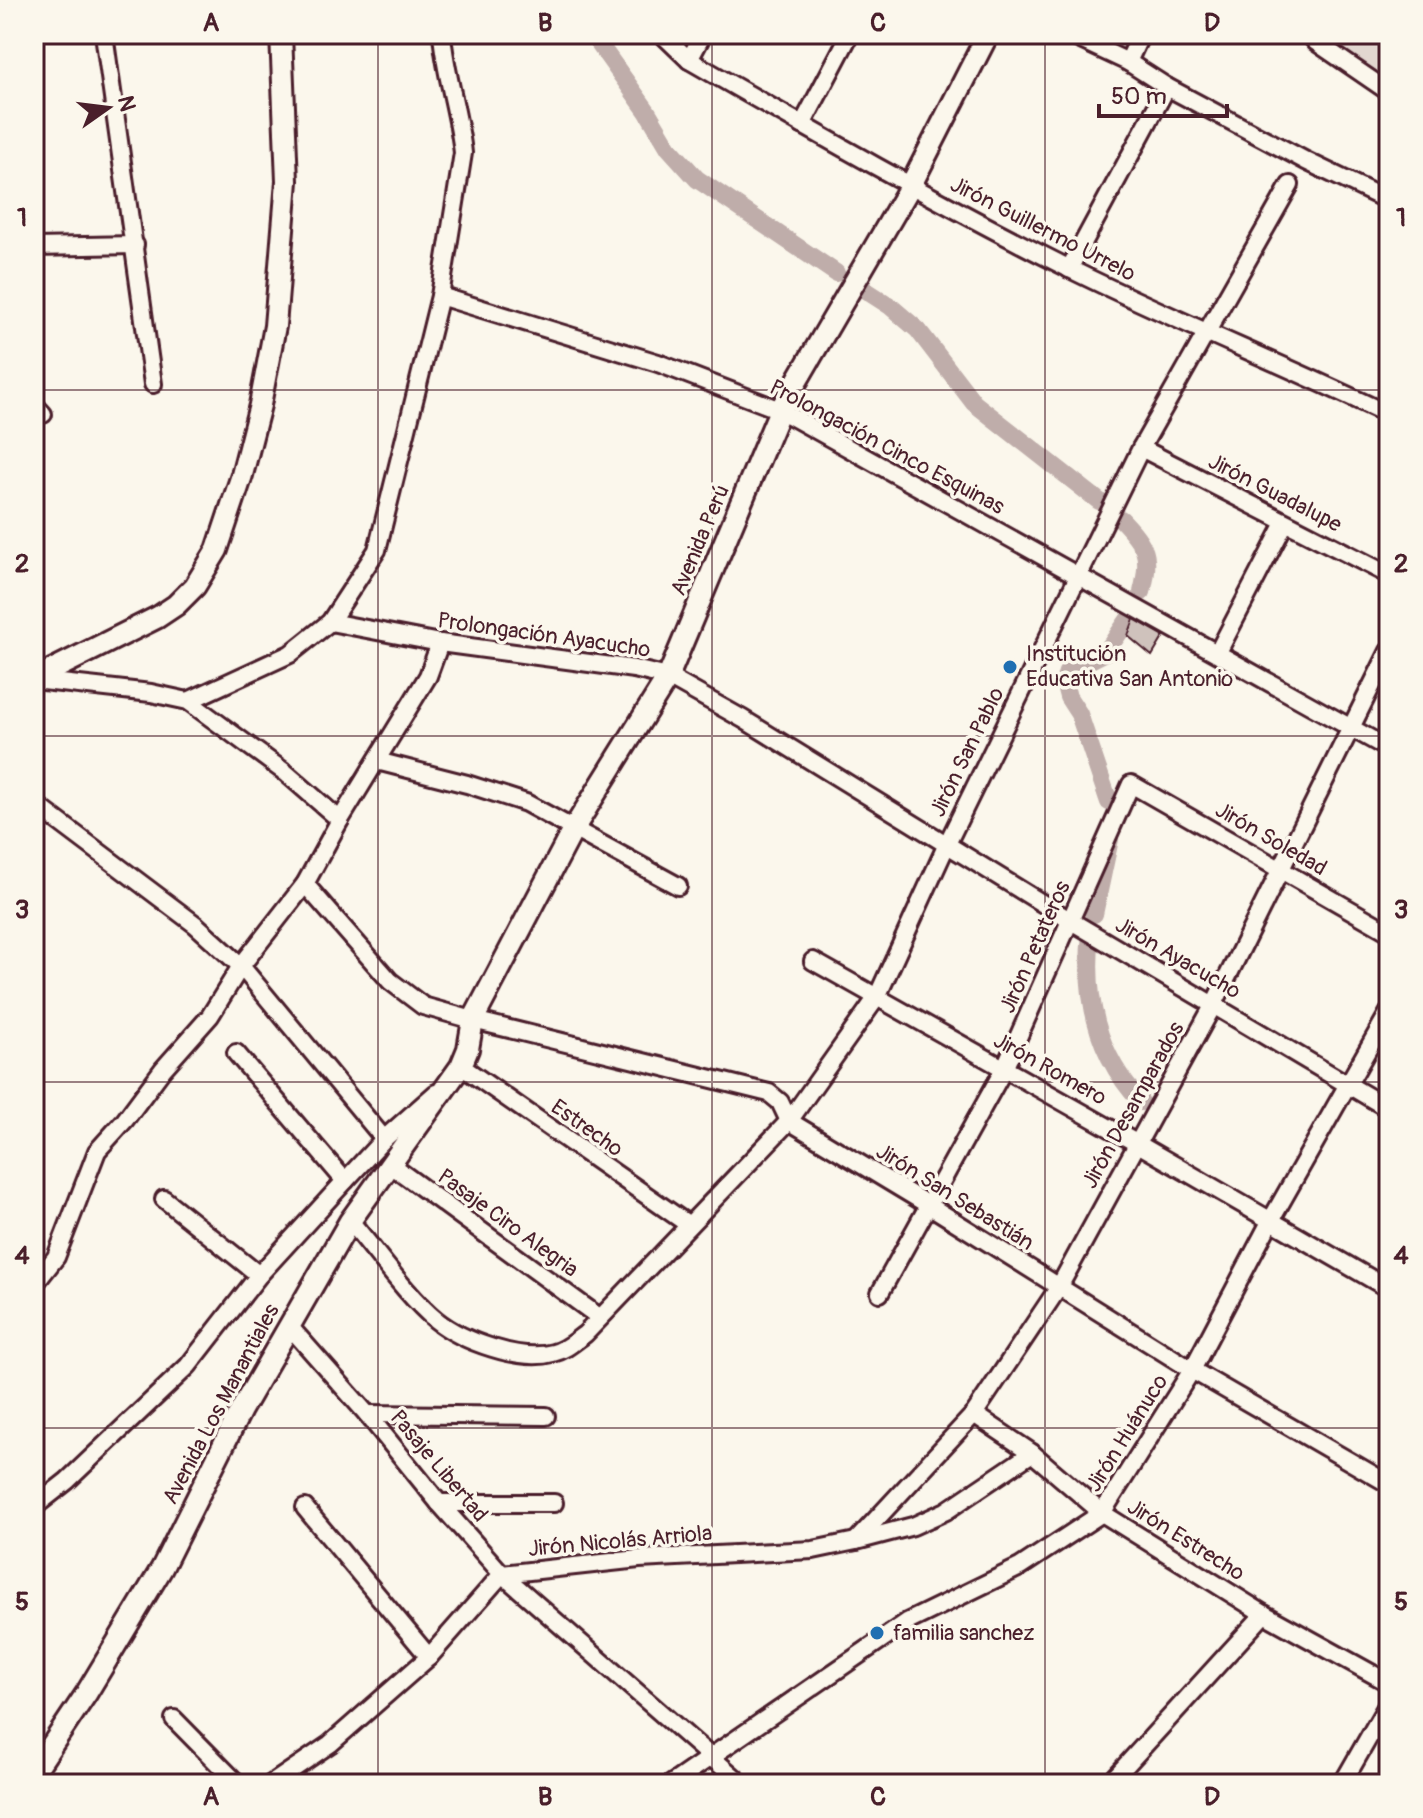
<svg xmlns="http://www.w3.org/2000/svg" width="1423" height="1818" font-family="Pangolin,sans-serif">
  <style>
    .green { fill: #e2d7d0; stroke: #967b7e; stroke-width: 2 }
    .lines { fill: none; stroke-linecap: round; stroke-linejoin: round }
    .canal { stroke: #bfadaa; stroke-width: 18 }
    .building { fill: #cfc2bc; stroke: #4a1f2b; stroke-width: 2 }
    .minor-casing { stroke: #4a1f2b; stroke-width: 22 }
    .tertiary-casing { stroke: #4a1f2b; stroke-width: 26 }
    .minor { stroke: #fbf7ec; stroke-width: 16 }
    .tertiary { stroke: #fbf7ec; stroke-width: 20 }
    .grid { fill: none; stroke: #4a1f2b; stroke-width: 2; stroke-opacity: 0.55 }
    .poi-dot { fill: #1f6fb2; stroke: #fbf7ec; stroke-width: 3 }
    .labels { text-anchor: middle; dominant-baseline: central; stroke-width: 7; stroke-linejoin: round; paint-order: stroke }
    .street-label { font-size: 22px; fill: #4a1f2b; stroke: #fbf7ec }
    .poi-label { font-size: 22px; fill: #4a1f2b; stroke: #fbf7ec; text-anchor: start }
    .neatline { fill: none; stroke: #4a1f2b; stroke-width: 3 }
    .grid-label { font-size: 26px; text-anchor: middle; font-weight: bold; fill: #4a1f2b }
  </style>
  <rect width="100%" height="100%" fill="#fbf7ec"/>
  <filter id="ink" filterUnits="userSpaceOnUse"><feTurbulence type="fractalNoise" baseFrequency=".0125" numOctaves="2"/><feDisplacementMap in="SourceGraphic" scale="16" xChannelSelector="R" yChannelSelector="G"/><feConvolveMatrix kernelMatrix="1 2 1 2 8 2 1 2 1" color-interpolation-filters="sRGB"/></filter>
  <g filter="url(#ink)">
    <polygon class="green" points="1319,34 1389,34 1389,83"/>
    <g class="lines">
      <g class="canal">
        <polyline points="592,34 647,111 669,148 697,179 836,273"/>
        <polyline points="862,288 890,306 918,330 974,403 1099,501"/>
        <path d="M1121,519C1147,546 1151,556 1142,592"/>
        <polyline points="1109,802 1079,714 1068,697 1064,682 1067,672 1106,652 1130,617"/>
        <polyline points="1094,914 1110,839"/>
        <path d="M1091,934C1084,997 1096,1054 1141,1102"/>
      </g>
    </g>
    <polygon class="building" points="1134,619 1164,636 1152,656 1128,636"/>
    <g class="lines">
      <g class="minor-casing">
        <g id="minor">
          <polyline points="104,34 153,384"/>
          <path d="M662,34L689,60C814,132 940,204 1070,269C1175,321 1284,364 1389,415"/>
          <polyline points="1068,34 1128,62 1167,87 1306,161 1389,201"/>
          <polyline points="1309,34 1316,42 1389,92"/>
          <polyline points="689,60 703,34"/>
          <polyline points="1128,62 1141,34"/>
          <polyline points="802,125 850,34"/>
          <polyline points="34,247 135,245"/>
          <polyline points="1069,269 1167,87"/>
          <polyline points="440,296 658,363 780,410 1389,749"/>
          <polyline points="34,404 43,414"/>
          <polyline points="1141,448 1389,575"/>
          <polyline points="330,622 440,643 634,669 668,677 743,719 1071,921 1389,1109"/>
          <polyline points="1218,652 1285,523"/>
          <polyline points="34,680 151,693 188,701 286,773 340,820"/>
          <path d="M188,701L290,654L330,622L377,550L440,296L463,153C459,113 445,74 442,34"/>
          <polyline points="377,761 467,784 526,803 678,886"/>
          <polyline points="34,803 196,925 241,966 384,1139"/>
          <polyline points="305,884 390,981 423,1006 473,1020 769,1093 780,1102 789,1121 930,1206 1192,1370 1389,1484"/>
          <polyline points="813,961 1138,1144 1389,1289"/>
          <polyline points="236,1053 345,1181"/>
          <polyline points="461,1066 689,1225"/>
          <polyline points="391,1165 599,1317"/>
          <polyline points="164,1199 259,1275"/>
          <path d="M350,1221C376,1251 406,1295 436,1320C462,1341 520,1362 553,1353C566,1350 575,1341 585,1334L789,1121L877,997L947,844L1141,448L1290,185"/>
          <polyline points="34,1285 56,1257 97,1151 125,1120 163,1069 210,1016 241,966 305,884 340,820 428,676 440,643"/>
          <polyline points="880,1293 1004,1069 1131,784 1389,932"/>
          <polyline points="290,1327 367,1414 439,1503 502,1574 742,1784"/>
          <polyline points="367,1414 546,1416"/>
          <polyline points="974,1414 1032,1453 1102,1513 1264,1614 1389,1683"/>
          <polyline points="439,1503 554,1503"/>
          <polyline points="34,1507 67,1481 188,1366 259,1275 345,1181 384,1139 436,1093"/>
          <polyline points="305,1508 429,1657"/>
          <polyline points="856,1541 974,1414 1059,1287 1214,1004 1389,651"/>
          <polyline points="174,1719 238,1784"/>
          <polyline points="271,1784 330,1744 429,1657 502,1574 639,1559 813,1550 856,1541 913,1526 946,1511 1032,1453"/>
          <polyline points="671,1784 907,1622 1020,1567 1102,1513 1192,1370 1271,1220 1389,1012"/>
          <polyline points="1109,1784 1264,1614"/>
          <polyline points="1342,1784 1389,1702"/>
        </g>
      </g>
      <g class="tertiary-casing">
        <g id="tertiary">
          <polyline points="34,679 158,617 176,605 195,586 217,550 242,475 260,405 275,326 287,181 281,34"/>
          <polyline points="34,1772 86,1694 162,1568 241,1410 350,1221 461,1066 468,1049 473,1020 574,828 668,677 780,410 911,185 988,34"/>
        </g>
      </g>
      <use href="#minor" class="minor"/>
      <use href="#tertiary" class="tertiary"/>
    </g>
  </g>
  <path class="grid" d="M378,34V1784M712,34V1784M1045,34V1784M34,390H1389M34,736H1389M34,1082H1389M34,1428H1389"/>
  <g class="poi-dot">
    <circle cx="1010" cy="667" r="8"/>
    <circle cx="877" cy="1633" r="8"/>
  </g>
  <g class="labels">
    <g class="street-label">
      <text transform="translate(1043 229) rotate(27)">Jirón Guillermo Urrelo</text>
      <text transform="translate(887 447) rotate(28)">Prolongación Cinco Esquinas</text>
      <text transform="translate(1275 493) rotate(27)">Jirón Guadalupe</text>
      <text transform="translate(700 540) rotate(-67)">Avenida Perú</text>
      <text transform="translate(544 635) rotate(8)">Prolongación Ayacucho</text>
      <text transform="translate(967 752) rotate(-64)">Jirón San Pablo</text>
      <text transform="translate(1271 839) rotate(30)">Jirón Soledad</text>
      <text transform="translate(1035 947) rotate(-66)">Jirón Petateros</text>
      <text transform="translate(1178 958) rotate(30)">Jirón Ayacucho</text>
      <text transform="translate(1050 1069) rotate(29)">Jirón Romero</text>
      <text transform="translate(1133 1105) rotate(-61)">Jirón Desamparados</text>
      <text transform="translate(587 1128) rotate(35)">Estrecho</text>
      <text transform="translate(955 1197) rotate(32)">Jirón San Sebastián</text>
      <text transform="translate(508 1223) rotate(36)">Pasaje Ciro Alegria</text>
      <text transform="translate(221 1404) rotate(-62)">Avenida Los Manantiales</text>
      <text transform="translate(1127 1433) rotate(-58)">Jirón Huánuco</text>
      <text transform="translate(439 1466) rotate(50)">Pasaje Libertad</text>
      <text transform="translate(1186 1540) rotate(32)">Jirón Estrecho</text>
      <text transform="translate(620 1541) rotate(-5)">Jirón Nicolás Arriola</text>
    </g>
    <g class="poi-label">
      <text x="1026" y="654">Institución<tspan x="1026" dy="25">Educativa San Antonio</tspan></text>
      <text x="893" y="1633">familia sanchez</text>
    </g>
  </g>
  <rect width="1423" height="1818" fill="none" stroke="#fbf7ec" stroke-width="88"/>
  <g transform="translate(108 108) rotate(76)" stroke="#fbf7ec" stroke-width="6" paint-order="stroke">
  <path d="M0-6L14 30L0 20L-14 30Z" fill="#4a1f2b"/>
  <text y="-12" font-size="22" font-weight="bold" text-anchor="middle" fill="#4a1f2b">N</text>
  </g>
  <path d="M1099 104v12h128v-12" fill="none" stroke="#4a1f2b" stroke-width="4"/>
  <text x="1111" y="104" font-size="24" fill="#4a1f2b" stroke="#fbf7ec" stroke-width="6" paint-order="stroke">50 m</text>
  <rect x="44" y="44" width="1335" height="1730" class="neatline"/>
  <g class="grid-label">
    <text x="211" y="31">A</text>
    <text x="545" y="31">B</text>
    <text x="878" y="31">C</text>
    <text x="1212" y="31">D</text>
    <text x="22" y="226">1</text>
    <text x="1401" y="226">1</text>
    <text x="22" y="572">2</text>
    <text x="1401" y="572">2</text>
    <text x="22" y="918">3</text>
    <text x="1401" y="918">3</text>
    <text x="22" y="1264">4</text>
    <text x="1401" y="1264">4</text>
    <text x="22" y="1610">5</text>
    <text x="1401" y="1610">5</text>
    <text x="211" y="1805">A</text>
    <text x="545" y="1805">B</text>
    <text x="878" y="1805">C</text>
    <text x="1212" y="1805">D</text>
  </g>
</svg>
